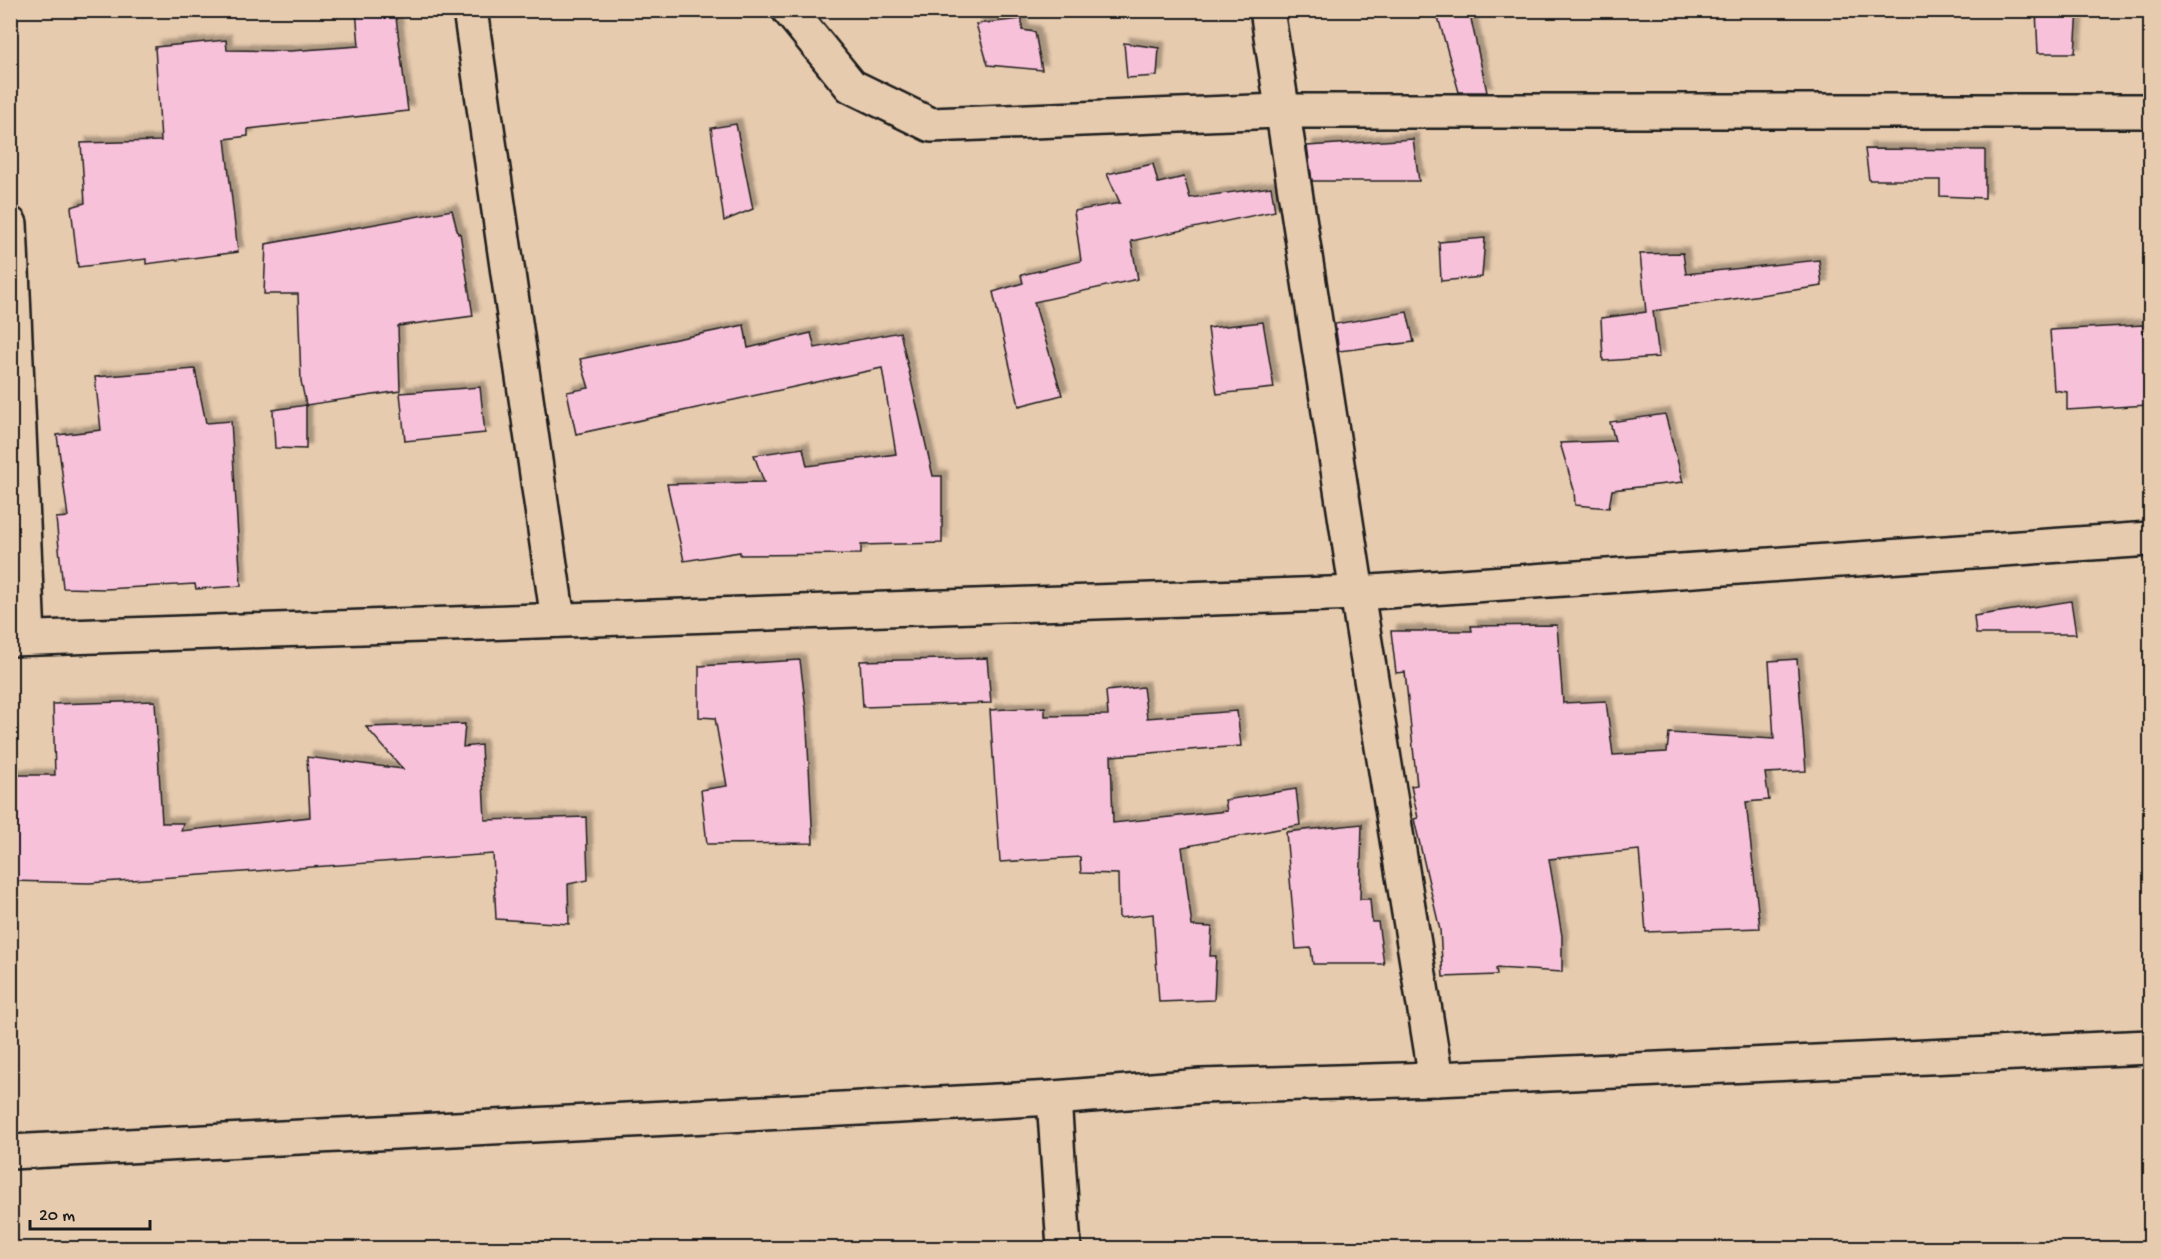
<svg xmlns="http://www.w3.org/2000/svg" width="2161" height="1259" font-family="'Gochi Hand',sans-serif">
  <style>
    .building { fill: #f8c1da; stroke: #1c1c1c; stroke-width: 1.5; filter: url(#shadow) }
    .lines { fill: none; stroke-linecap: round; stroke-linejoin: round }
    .street-casing { stroke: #1c1c1c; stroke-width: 38 }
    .street { stroke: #e7cbae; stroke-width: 33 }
  </style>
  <defs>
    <filter id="shadow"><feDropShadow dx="5.5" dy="-5.5" stdDeviation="1.5" flood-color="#0004"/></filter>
  </defs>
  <rect width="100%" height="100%" fill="#e7cbae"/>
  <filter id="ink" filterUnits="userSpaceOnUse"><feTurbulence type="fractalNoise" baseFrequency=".0167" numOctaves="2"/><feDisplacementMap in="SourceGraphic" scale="12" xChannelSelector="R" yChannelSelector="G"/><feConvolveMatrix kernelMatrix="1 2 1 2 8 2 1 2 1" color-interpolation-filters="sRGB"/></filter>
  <g filter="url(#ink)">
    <g class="building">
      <polygon points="356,10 395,10 408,111 248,129 248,136 225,139 238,252 146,264 146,259 78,267 71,207 85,203 81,143 161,141 155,47 226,40 227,50 290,51 359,46"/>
      <polygon points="1436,10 1469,10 1487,92 1459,92"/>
      <polygon points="2036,10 2078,10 2075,53 2038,53"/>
      <polygon points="1022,19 1022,30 1035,32 1042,70 988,65 976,24"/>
      <polygon points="1124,43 1159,48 1157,76 1127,78"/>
      <polygon points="736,124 753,209 724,221 711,128"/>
      <polygon points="1413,139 1419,181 1312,181 1307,146"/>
      <polygon points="1865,149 1985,150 1985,198 1940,196 1940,180 1869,180"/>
      <polygon points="1153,164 1158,183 1184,177 1190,198 1271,187 1275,211 1131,241 1138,279 1034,302 1062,395 1019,406 993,292 1023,283 1021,275 1081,261 1074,211 1120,203 1107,174"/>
      <polygon points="452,210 458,234 460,233 473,316 398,326 400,391 306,405 301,381 298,294 264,294 266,244"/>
      <polygon points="1485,238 1482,277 1441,281 1439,242"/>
      <polygon points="1683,253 1686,274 1819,260 1822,286 1653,311 1659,357 1603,361 1601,318 1646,312 1640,254"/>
      <polygon points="1407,312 1414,342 1339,351 1335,324"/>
      <polygon points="1263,322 1274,388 1217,394 1208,328"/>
      <polygon points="744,325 748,348 811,333 815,348 900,332 933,476 942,476 942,543 861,545 861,554 740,555 740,552 684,561 667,484 764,482 754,455 803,448 807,466 896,454 882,368 576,434 567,392 589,388 580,359"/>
      <polygon points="2143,325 2148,405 2067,410 2067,392 2054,390 2050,330"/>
      <polygon points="195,369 206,423 231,421 241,586 196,589 195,584 105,589 63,588 56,518 68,517 57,435 101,430 95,377"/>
      <polygon points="480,387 485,433 405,441 400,393"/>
      <polygon points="306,405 306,449 275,448 273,410"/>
      <polygon points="1665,414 1683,482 1612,490 1609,508 1575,505 1574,490 1560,443 1615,441 1610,422"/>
      <polygon points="2071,601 2076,634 1976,634 1974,616"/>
      <polygon points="1557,625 1563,703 1606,701 1613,755 1667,752 1669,733 1774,739 1769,661 1797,659 1806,771 1765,773 1769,800 1746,802 1760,928 1646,932 1639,850 1549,859 1562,936 1562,972 1496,968 1497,975 1443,977 1440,930 1414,819 1418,818 1411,786 1417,785 1405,672 1396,673 1391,631 1472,631 1471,626"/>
      <polygon points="987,658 991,703 863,707 860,661"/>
      <polygon points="800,660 806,709 813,843 707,844 701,790 727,786 715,718 699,717 699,666"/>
      <polygon points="1143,687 1147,718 1237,711 1241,746 1111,756 1113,823 1227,811 1225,800 1296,789 1300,825 1182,847 1192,926 1212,927 1210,956 1216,956 1214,1000 1159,1002 1153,914 1119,918 1118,874 1081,873 1080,857 1000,862 990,710 1045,707 1045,716 1108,715 1106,691"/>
      <polygon points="155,701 162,823 183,823 181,831 310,817 307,757 403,769 366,727 465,724 463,747 481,745 485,820 586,817 588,880 568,884 569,924 496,919 493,854 89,883 10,881 10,775 55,775 53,704"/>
      <polygon points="1362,824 1360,899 1370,899 1372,922 1378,922 1384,964 1313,964 1311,948 1296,949 1286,832"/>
    </g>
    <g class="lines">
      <g class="street-casing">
        <g id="street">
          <polyline points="470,10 558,620"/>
          <polyline points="789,10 851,86 931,125 1281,111 2150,111"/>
          <polyline points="1267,10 1357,593 1436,1079"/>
          <polyline points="10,224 28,638"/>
          <polyline points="10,639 1357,593 2150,539"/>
          <polyline points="1054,1098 1064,1248"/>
          <polyline points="10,1152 1054,1098 1201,1086 1436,1079 2150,1047"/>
        </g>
      </g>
      <use href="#street" class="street"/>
    </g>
  </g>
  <rect width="2161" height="1259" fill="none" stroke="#e7cbae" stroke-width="36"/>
  <rect x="18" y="18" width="2125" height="1223" fill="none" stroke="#1c1c1c" stroke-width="2" filter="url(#ink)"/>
  <path d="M30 1220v9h120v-9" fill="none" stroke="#1c1c1c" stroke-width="3"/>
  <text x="39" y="1220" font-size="18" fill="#1c1c1c" stroke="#e7cbae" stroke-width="4.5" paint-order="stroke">20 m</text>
</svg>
